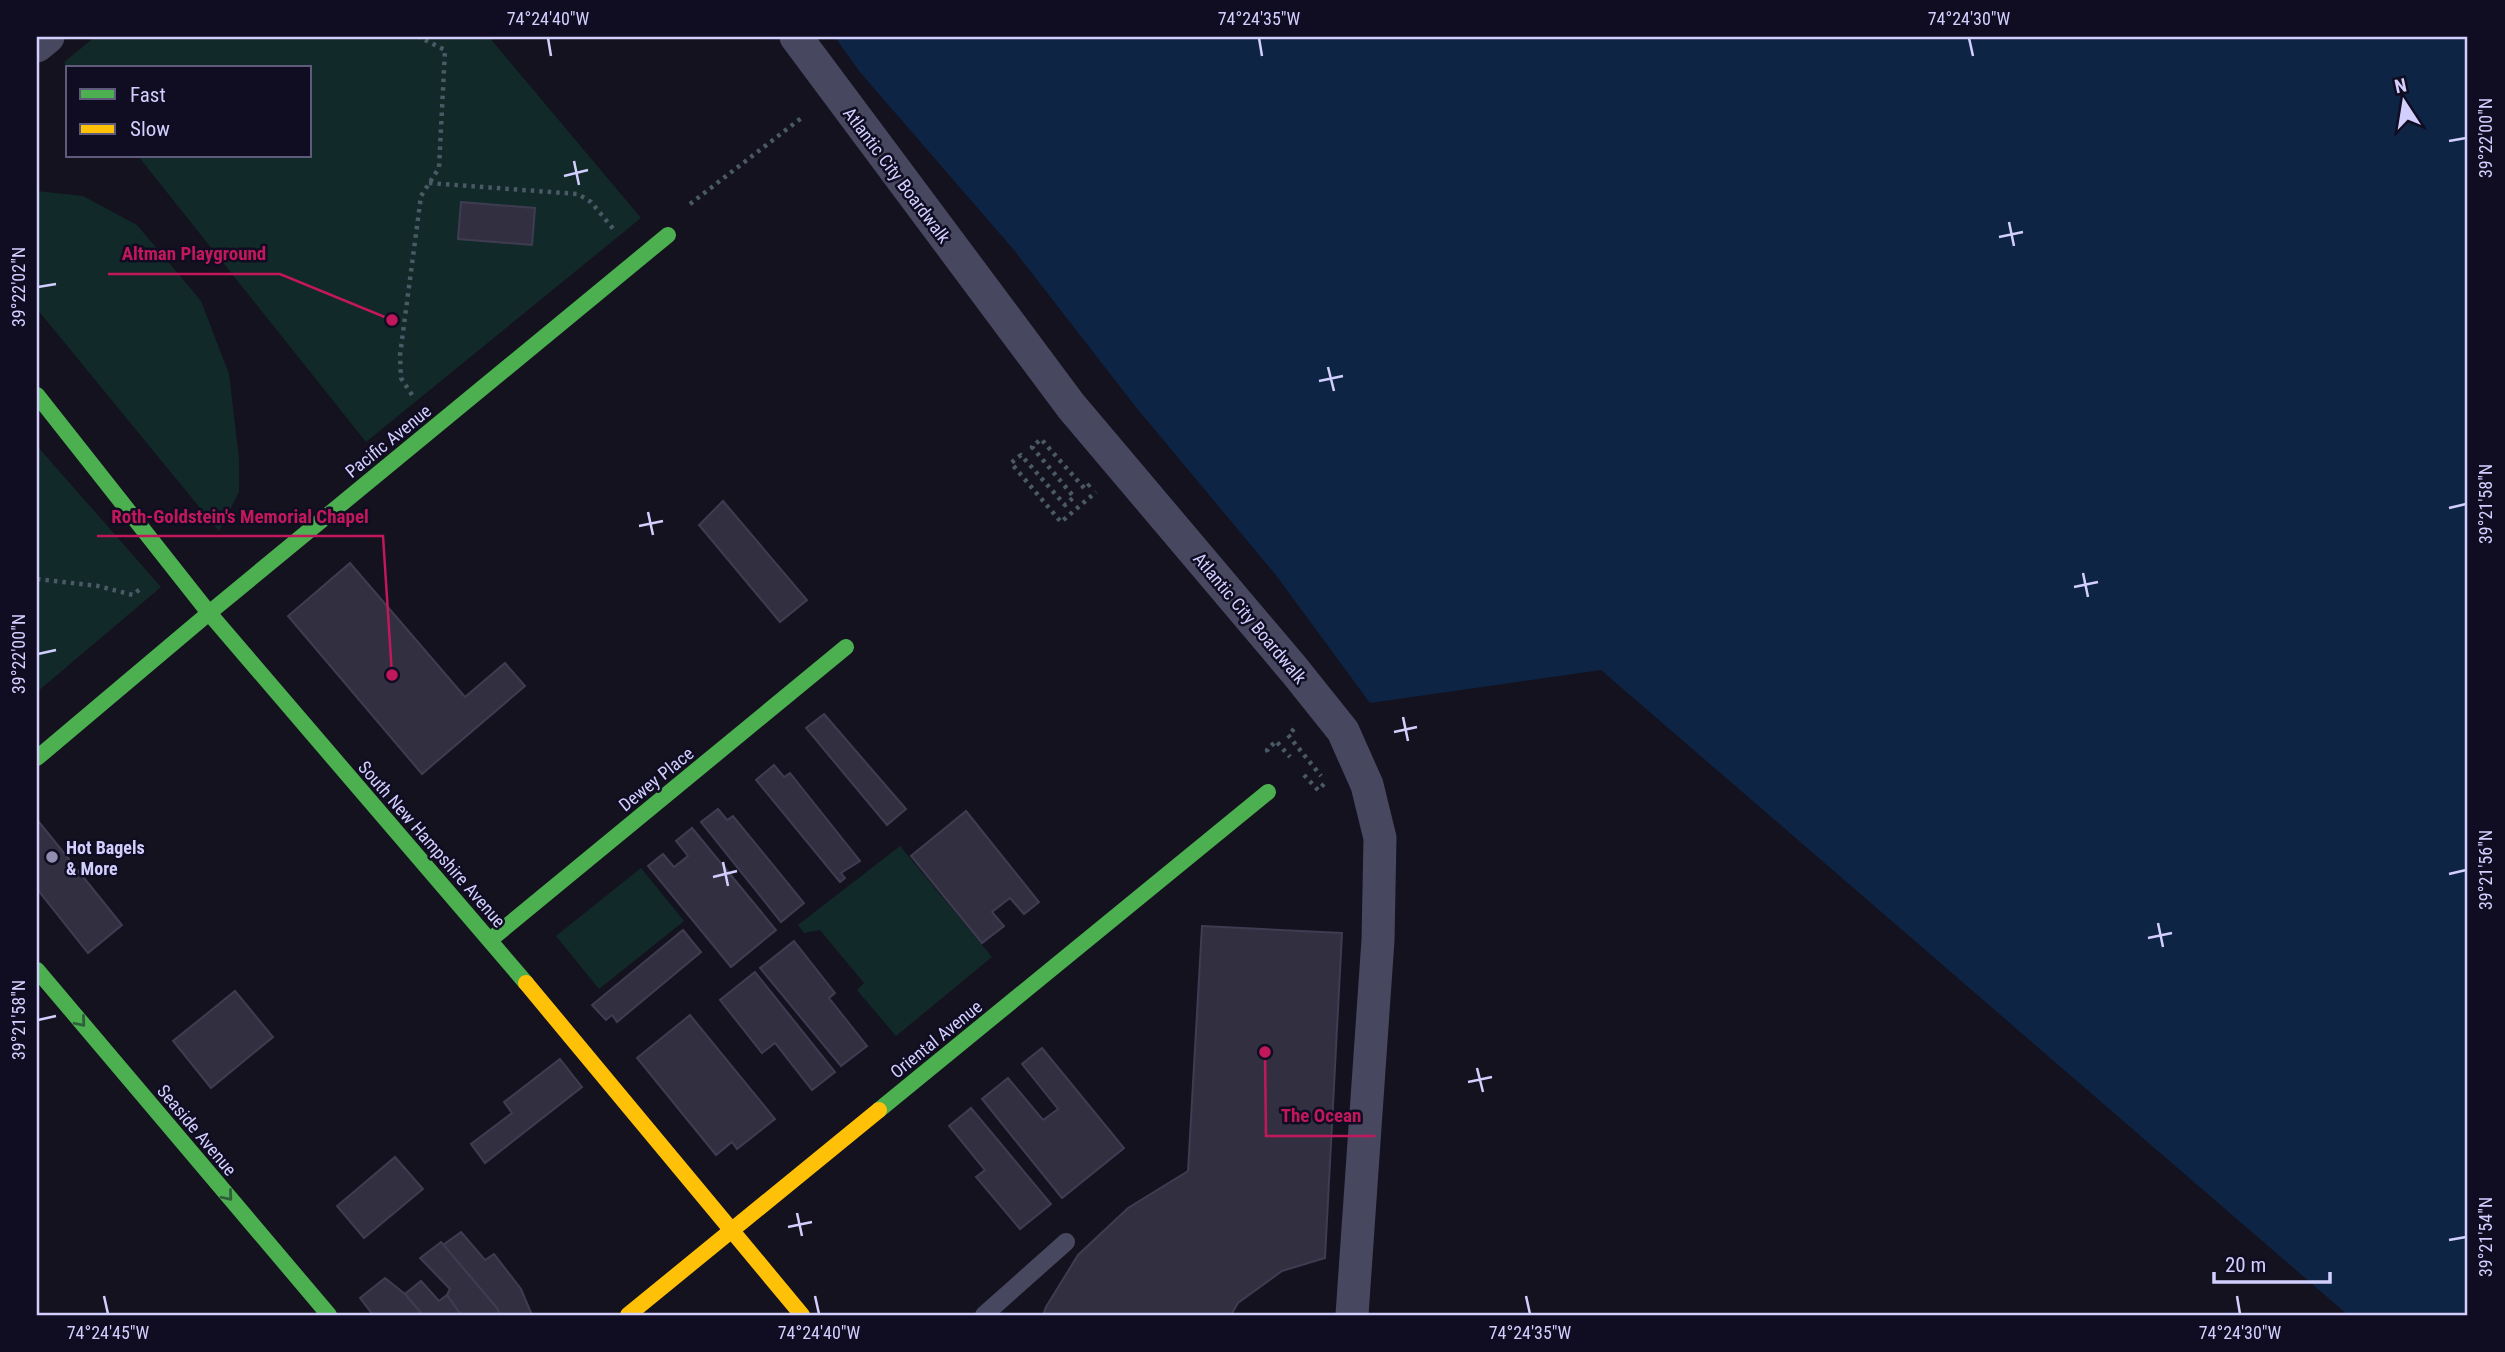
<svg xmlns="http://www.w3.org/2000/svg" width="2505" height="1352" font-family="'Roboto Condensed',sans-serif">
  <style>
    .green { fill: #112928 }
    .water { fill: #0d2444 }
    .building { fill: #323040; stroke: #3f3c52; stroke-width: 2 }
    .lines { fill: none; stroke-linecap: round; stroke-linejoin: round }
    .path { stroke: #495965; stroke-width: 4.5; stroke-dasharray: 3.5 5; stroke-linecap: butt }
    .lane { stroke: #47475f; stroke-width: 18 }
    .street { stroke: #47475f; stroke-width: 33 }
    .fast { stroke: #4caf50; stroke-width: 16 }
    .slow { stroke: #ffc107; stroke-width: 16 }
    .oneway { stroke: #2e5e3a }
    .ticks { fill: none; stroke: #d2cfff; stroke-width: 2.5 }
    .poi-dot { fill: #908db0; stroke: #100d23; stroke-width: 2.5 }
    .labels { text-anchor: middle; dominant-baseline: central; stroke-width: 5; stroke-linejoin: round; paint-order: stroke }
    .street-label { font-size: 18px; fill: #d2cfff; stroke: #100d23 }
    .poi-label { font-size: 18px; font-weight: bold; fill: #d2cfff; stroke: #100d23; text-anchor: start }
    .leader { fill: none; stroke: #c2185b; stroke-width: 2.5 }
    .callout-dot { fill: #c2185b; stroke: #100d23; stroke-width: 2.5 }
    .callout-label { font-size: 19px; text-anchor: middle; font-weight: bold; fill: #c2185b; stroke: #100d23; stroke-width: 5; stroke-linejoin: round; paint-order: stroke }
    .neatline { fill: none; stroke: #d2cfff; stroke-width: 2.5 }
    .ticks-label { font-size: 18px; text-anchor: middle; fill: #d2cfff }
  </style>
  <rect width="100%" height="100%" fill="#14121e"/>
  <g class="green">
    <polygon points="95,37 489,37 641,218 366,442 138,156 310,156 310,68 68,68 64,62"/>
    <polygon points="37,191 83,196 137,225 201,301 229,374 239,458 239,492 219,531 37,309"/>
    <polygon points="37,446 161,587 37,692"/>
    <polygon points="900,846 992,957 896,1036 857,990 864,983 820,930 804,933 798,925"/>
    <polygon points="641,868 684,921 599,989 556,936"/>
  </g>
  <polygon class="water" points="835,37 2468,37 2468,1315 2348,1315 1601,670 1370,703 1275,574 1135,406 1014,250 859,71"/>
  <g class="building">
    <polygon points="461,202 535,208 532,245 458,239"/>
    <polygon points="723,501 807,600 780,622 699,525"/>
    <polygon points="350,563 465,697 505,663 525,686 422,774 288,616"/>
    <polygon points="824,714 906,809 887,825 806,728"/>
    <polygon points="774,765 784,777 790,773 860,861 841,873 845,878 840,882 756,780"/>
    <polygon points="718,809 727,820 733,816 804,903 781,922 701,822"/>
    <polygon points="966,811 1039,902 1024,914 1010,898 992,912 1004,926 982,943 911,856"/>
    <polygon points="39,822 122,925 88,953 37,889 37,824"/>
    <polygon points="692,828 776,930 731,967 648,866 663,854 674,867 688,856 676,841"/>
    <polygon points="1202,926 1342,933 1325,1258 1282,1271 1238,1303 1231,1315 1043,1315 1046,1307 1078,1255 1128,1208 1188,1171"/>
    <polygon points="683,930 701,952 617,1022 612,1015 606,1020 592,1005"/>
    <polygon points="794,941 835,993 829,998 867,1046 841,1066 760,968"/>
    <polygon points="755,972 835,1072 812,1090 775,1043 762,1053 720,1000"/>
    <polygon points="235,991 273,1037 211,1088 173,1041"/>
    <polygon points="690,1015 775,1119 737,1149 732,1142 716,1155 637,1058"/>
    <polygon points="1042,1048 1124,1148 1062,1198 982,1099 1008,1078 1043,1120 1058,1109 1022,1064"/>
    <polygon points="560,1059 582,1087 485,1163 471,1144 512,1113 504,1102"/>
    <polygon points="971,1108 1051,1204 1020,1229 976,1177 985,1170 949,1126"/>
    <polygon points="395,1157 423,1189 364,1238 337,1206"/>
    <polygon points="461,1232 485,1260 494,1254 521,1289 532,1315 500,1315 497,1308 443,1245"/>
    <polygon points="441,1242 497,1308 500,1315 461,1315 447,1295 450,1289 420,1258"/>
    <polygon points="385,1278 405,1294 423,1315 373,1315 360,1298"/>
    <polygon points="421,1281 439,1301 447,1295 461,1315 423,1315 405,1294"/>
  </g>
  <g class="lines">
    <g class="path">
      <polyline points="429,183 578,194 591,202 615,231"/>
      <polyline points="690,204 804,116"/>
      <polyline points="412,395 401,378 400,355 421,196 439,168 445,50 419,37"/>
      <polyline points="1090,484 1085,489 1041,439 1032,447 1074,497 1065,505 1021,455 1011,463 1061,522 1096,492"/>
      <polyline points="37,579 98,586 133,595 140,589"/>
      <polyline points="1294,729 1288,735 1321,776"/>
      <polyline points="1268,752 1267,750 1276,741 1290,757"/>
      <polyline points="1304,775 1318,790 1326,782"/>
    </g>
    <polyline class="lane" points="984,1315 1066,1242"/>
    <g class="street">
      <polyline points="796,37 1071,406 1295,671 1343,731 1367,785 1380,838 1378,940 1352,1315"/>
      <polyline points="37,46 48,37"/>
    </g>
    <g class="fast">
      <polyline points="37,395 209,613 526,983"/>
      <polyline points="37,758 209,613 668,235"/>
      <polyline points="490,940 846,647"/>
      <polyline points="37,970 329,1315"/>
      <polyline points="879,1110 1268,792"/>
    </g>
    <g class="slow">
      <polyline points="526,983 802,1315"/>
      <polyline points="628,1315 879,1110"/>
    </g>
  </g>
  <defs><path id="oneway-chevron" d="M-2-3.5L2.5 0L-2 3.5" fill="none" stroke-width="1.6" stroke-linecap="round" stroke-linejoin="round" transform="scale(1.75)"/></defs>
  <g class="oneway">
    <use href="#oneway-chevron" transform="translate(81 1022) rotate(50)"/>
    <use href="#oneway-chevron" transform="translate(228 1196) rotate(50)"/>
  </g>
  <path class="ticks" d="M548,38L551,56M1259,38L1262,56M1969,38L1973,56M2449,141L2466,138M574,161L579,185M564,176L588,170M2009,222L2014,246M1999,237L2023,232M38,287L56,284M1328,367L1334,391M1319,381L1343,376M2449,508L2466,504M648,512L653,535M639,526L663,521M2083,573L2088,597M2074,587L2098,582M38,654L56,650M1403,717L1408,741M1394,732L1417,727M723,862L728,886M2449,874L2466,870M713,877L737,871M2158,923L2163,947M2148,938L2172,933M38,1020L56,1016M1477,1068L1483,1092M1468,1082L1492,1077M797,1213L802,1236M788,1227L812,1222M2449,1240L2466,1237M104,1296L108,1314M815,1296L819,1314M1526,1296L1530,1314M2237,1296L2240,1314"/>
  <circle class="poi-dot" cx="52" cy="857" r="7"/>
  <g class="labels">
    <g class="street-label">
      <text transform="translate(897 175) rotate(53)">Atlantic City Boardwalk</text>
      <text transform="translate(388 441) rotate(-39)">Pacific Avenue</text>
      <text transform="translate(1250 618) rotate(50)">Atlantic City Boardwalk</text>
      <text transform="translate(656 779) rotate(-39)">Dewey Place</text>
      <text transform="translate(432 844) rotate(49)">South New Hampshire Avenue</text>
      <text transform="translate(936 1039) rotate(-39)">Oriental Avenue</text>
      <text transform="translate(197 1130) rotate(50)">Seaside Avenue</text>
    </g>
    <g class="poi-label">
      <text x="66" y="847">Hot Bagels<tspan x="66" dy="21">&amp; More</tspan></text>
    </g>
  </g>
  <path class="leader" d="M392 320L280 274H108M392 675L383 536H97M1265 1052L1266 1136H1375"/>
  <g class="callout-dot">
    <circle cx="392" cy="320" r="7"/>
    <circle cx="392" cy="675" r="7"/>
    <circle cx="1265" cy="1052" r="7"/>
  </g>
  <g class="callout-label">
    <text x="194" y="260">Altman Playground</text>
    <text x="240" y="523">Roth-Goldstein's Memorial Chapel</text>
    <text x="1321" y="1122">The Ocean</text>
  </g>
  <rect width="2505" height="1352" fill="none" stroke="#100d23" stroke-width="77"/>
  <rect x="66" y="66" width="245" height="91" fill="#100d23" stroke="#5e5b7b" stroke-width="2"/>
  <rect x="80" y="89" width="35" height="10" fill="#4caf50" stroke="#5e5b7b" stroke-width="2"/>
  <text x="130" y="102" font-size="21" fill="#d2cfff">Fast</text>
  <rect x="80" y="124" width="35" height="10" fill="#ffc107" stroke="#5e5b7b" stroke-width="2"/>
  <text x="130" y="136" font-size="21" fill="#d2cfff">Slow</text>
  <g transform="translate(2404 102) rotate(348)" stroke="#100d23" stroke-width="5" paint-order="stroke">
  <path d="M0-5L12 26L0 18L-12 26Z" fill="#d2cfff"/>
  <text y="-10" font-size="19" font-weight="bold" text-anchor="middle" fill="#d2cfff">N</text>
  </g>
  <path d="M2214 1272v10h116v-10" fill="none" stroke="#d2cfff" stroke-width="3.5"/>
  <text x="2225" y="1272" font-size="21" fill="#d2cfff" stroke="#100d23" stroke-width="5" paint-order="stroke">20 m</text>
  <rect x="38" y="38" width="2428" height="1276" class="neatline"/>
  <g class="ticks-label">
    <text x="548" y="25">74°24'40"W</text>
    <text x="1259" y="25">74°24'35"W</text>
    <text x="1969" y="25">74°24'30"W</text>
    <text transform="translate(2486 138) rotate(-90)" y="6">39°22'00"N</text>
    <text transform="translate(19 287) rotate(-90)" y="6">39°22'02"N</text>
    <text transform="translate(2486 504) rotate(-90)" y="6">39°21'58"N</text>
    <text transform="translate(19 654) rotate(-90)" y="6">39°22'00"N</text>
    <text transform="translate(2486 870) rotate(-90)" y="6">39°21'56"N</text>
    <text transform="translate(19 1020) rotate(-90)" y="6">39°21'58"N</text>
    <text transform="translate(2486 1237) rotate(-90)" y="6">39°21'54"N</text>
    <text x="108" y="1339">74°24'45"W</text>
    <text x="819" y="1339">74°24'40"W</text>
    <text x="1530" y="1339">74°24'35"W</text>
    <text x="2240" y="1339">74°24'30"W</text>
  </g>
</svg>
